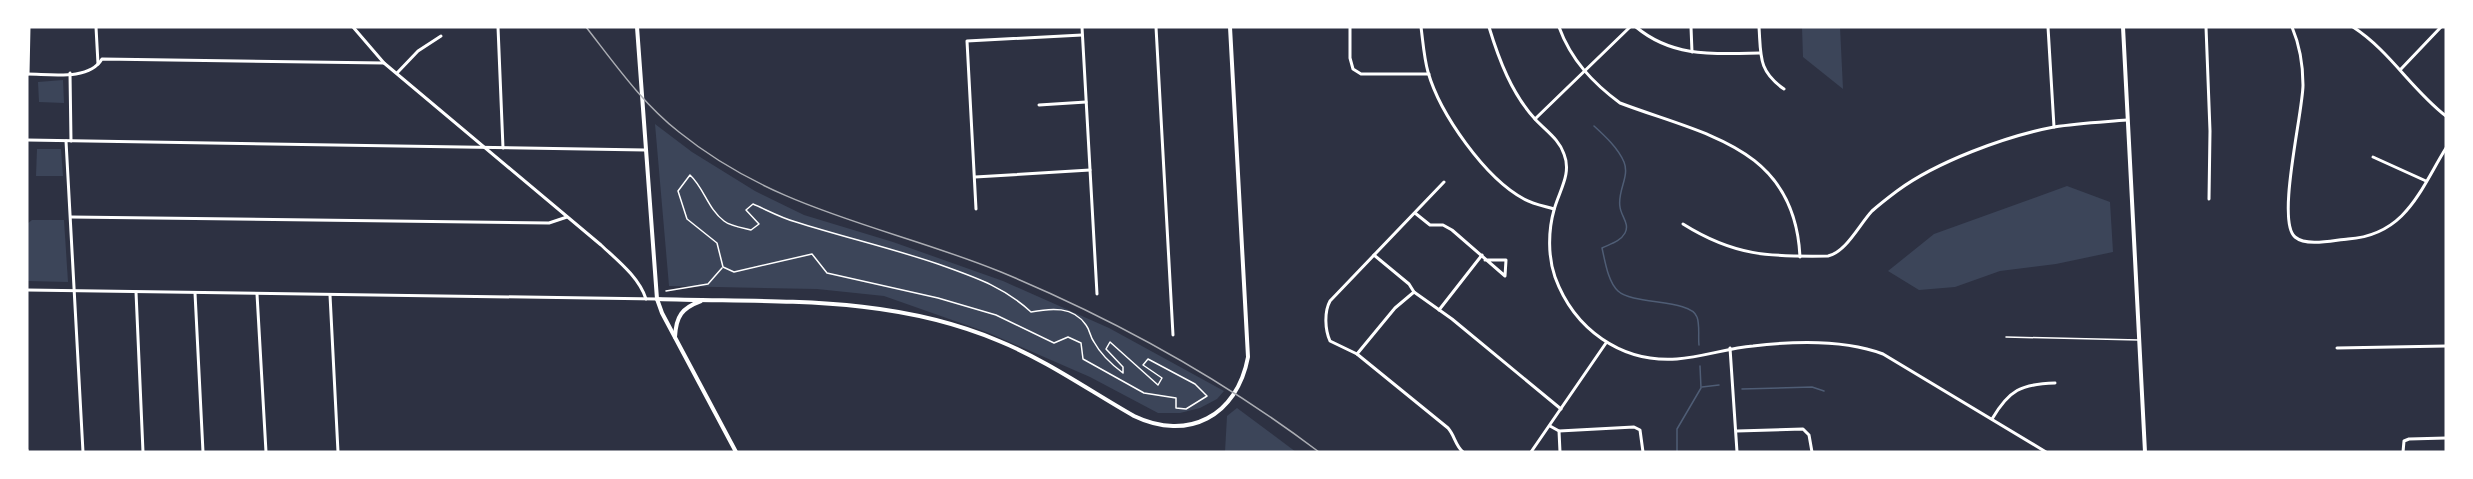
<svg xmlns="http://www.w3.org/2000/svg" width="2473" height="479" font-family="'DejaVu Sans',sans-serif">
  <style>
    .green { fill: #3c4559 }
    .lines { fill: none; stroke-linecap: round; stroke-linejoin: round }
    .stream { stroke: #4f5d75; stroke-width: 1.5 }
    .path { stroke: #fff; stroke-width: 1.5 }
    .service { stroke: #fff; stroke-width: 1.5 }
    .minor { stroke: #fff; stroke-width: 3 }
    .secondary { stroke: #fff; stroke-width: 4 }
    .rail { stroke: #abadb3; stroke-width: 1.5 }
  </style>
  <rect width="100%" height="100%" fill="#2d3142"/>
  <g class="green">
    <polygon points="1802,27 1840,27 1843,89 1803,57"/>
    <polygon points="63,80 64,103 39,102 38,82"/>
    <polygon points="655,124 692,152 755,191 804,215 893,242 1003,281 1109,328 1224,391 1217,399 1200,408 1180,413 1158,413 1090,377 989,333 884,296 817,289 669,286"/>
    <polygon points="37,149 61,149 63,176 36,176"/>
    <polygon points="2067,186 2110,202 2113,252 2056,264 2000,271 1955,287 1919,290 1888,271 1934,234"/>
    <polygon points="32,220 64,220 68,282 27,281 27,224"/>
    <polygon points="1237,408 1296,452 1225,452 1227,416"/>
  </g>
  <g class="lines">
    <g class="stream">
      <path d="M1594,126C1605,136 1618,148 1624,162C1630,177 1617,191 1620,207C1621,216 1630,224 1625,233C1620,242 1610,244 1602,248C1605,261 1608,282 1618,291C1633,305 1691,299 1697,317C1700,325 1698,337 1699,345"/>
      <polyline points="1702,387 1719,385"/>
      <polyline points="1742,389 1812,387 1824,391"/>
      <polyline points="1677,452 1677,429 1701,388 1700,366"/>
    </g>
    <g class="path">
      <path d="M690,175C704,188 708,209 724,221C730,226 743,228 751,230L759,224L746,210L753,204C767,210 781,218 796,222C843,237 891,248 938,264C974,277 1003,286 1031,312C1051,308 1073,306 1086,325C1090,330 1090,337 1094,342C1101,355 1111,364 1123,373V367L1106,349L1110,342L1158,385L1162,378L1143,365L1148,359L1195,384L1207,396L1186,409L1176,408V398L1144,393L1083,359L1081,343L1068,337L1054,343L996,315L938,298L827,273L812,254L734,272L723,267L717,243L687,219L678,191Z"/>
      <polyline points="666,291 708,284 722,268"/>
    </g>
    <polyline class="service" points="2006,337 2139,340"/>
    <g class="minor">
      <polyline points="96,27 98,64"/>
      <path d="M353,27L384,63L601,245C617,260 639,277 646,299"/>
      <polyline points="498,27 503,148"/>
      <polyline points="1082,27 1097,294"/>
      <polyline points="1156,27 1173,335"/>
      <polyline points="1350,27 1350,58 1353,69 1361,74 1429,74"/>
      <path d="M1421,27C1423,42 1424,58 1428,72C1440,114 1485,178 1524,199C1533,204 1544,206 1554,209"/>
      <path d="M1489,27C1499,60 1512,94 1535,119C1546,131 1559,139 1564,154C1572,174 1559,191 1554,210C1548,231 1548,257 1555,277C1574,329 1621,363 1677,359C1703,357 1728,348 1753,346C1795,341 1843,339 1883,354L2046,452"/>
      <path d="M1559,27C1571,60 1593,83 1620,103C1704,135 1795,146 1800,257"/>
      <path d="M1636,27C1673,58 1715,54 1760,53"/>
      <polyline points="1691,27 1692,52"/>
      <path d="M1759,27C1761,56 1758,71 1784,89"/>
      <polyline points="2048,27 2054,127"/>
      <polyline points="2206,27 2210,131 2209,199"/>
      <path d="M2292,27C2300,46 2303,65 2303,85C2303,112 2276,221 2295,237C2307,247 2334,240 2348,239C2406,235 2420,190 2446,148"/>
      <path d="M2353,27C2390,51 2411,89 2446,116"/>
      <polyline points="2401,69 2441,27"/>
      <polyline points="70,73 71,141"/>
      <polyline points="397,73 418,51 441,36"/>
      <path d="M27,74C50,74 89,81 102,59L384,63"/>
      <polyline points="28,74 29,27"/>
      <polyline points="1039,105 1086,102"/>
      <polyline points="1535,119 1630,27"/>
      <polyline points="27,140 645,150"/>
      <polyline points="66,141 83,452"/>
      <polyline points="2373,157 2426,181"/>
      <polyline points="975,177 1090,170"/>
      <path d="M1444,182L1330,301C1324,312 1325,330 1330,341L1357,354L1448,428C1455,436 1455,445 1463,452"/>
      <polyline points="976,209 967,41 1082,35"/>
      <polyline points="1415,213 1430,225 1443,225 1452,230 1505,276 1506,260 1485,260"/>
      <polyline points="71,217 549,223 567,217"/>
      <path d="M1683,224C1734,256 1769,257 1828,256C1846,252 1859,225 1872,211C1880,204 1889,197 1897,191C1936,162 2006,136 2054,127C2078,123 2103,122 2127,120"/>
      <polyline points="1374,255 1409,284 1414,292 1452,319 1561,409"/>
      <polyline points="27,290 657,299"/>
      <polyline points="136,292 143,452"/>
      <polyline points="195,293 203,452"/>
      <polyline points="257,294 266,452"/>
      <polyline points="330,295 338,452"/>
      <polyline points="1439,310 1482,255"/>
      <polyline points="1730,348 1737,452"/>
      <polyline points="2337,348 2446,346"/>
      <polyline points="1357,354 1395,308 1414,292"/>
      <path d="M1992,419C2009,390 2021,384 2055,383"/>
      <polyline points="1550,426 1559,431 1560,452"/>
      <polyline points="1559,431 1634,427 1640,430 1643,452"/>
      <polyline points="1737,431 1803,429 1809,435 1812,452"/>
      <polyline points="27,450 27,452"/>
      <polyline points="1531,452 1606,343"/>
      <polyline points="2403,452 2404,441 2409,439 2446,438"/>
    </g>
    <g class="secondary">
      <polyline points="637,27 657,299 662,313 736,452"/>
      <polyline points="2123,27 2145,452"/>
      <path d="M657,299C774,303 888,294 999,341C1046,360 1090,391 1134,416C1188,442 1237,416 1248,357L1230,27"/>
      <path d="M675,337C676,316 682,308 701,301"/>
    </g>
    <path class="rail" d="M586,27C615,64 642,103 679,132C778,212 888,226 1001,272C1114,319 1221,378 1319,452"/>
  </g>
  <rect width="2473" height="479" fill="none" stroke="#ffffff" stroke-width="57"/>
</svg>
